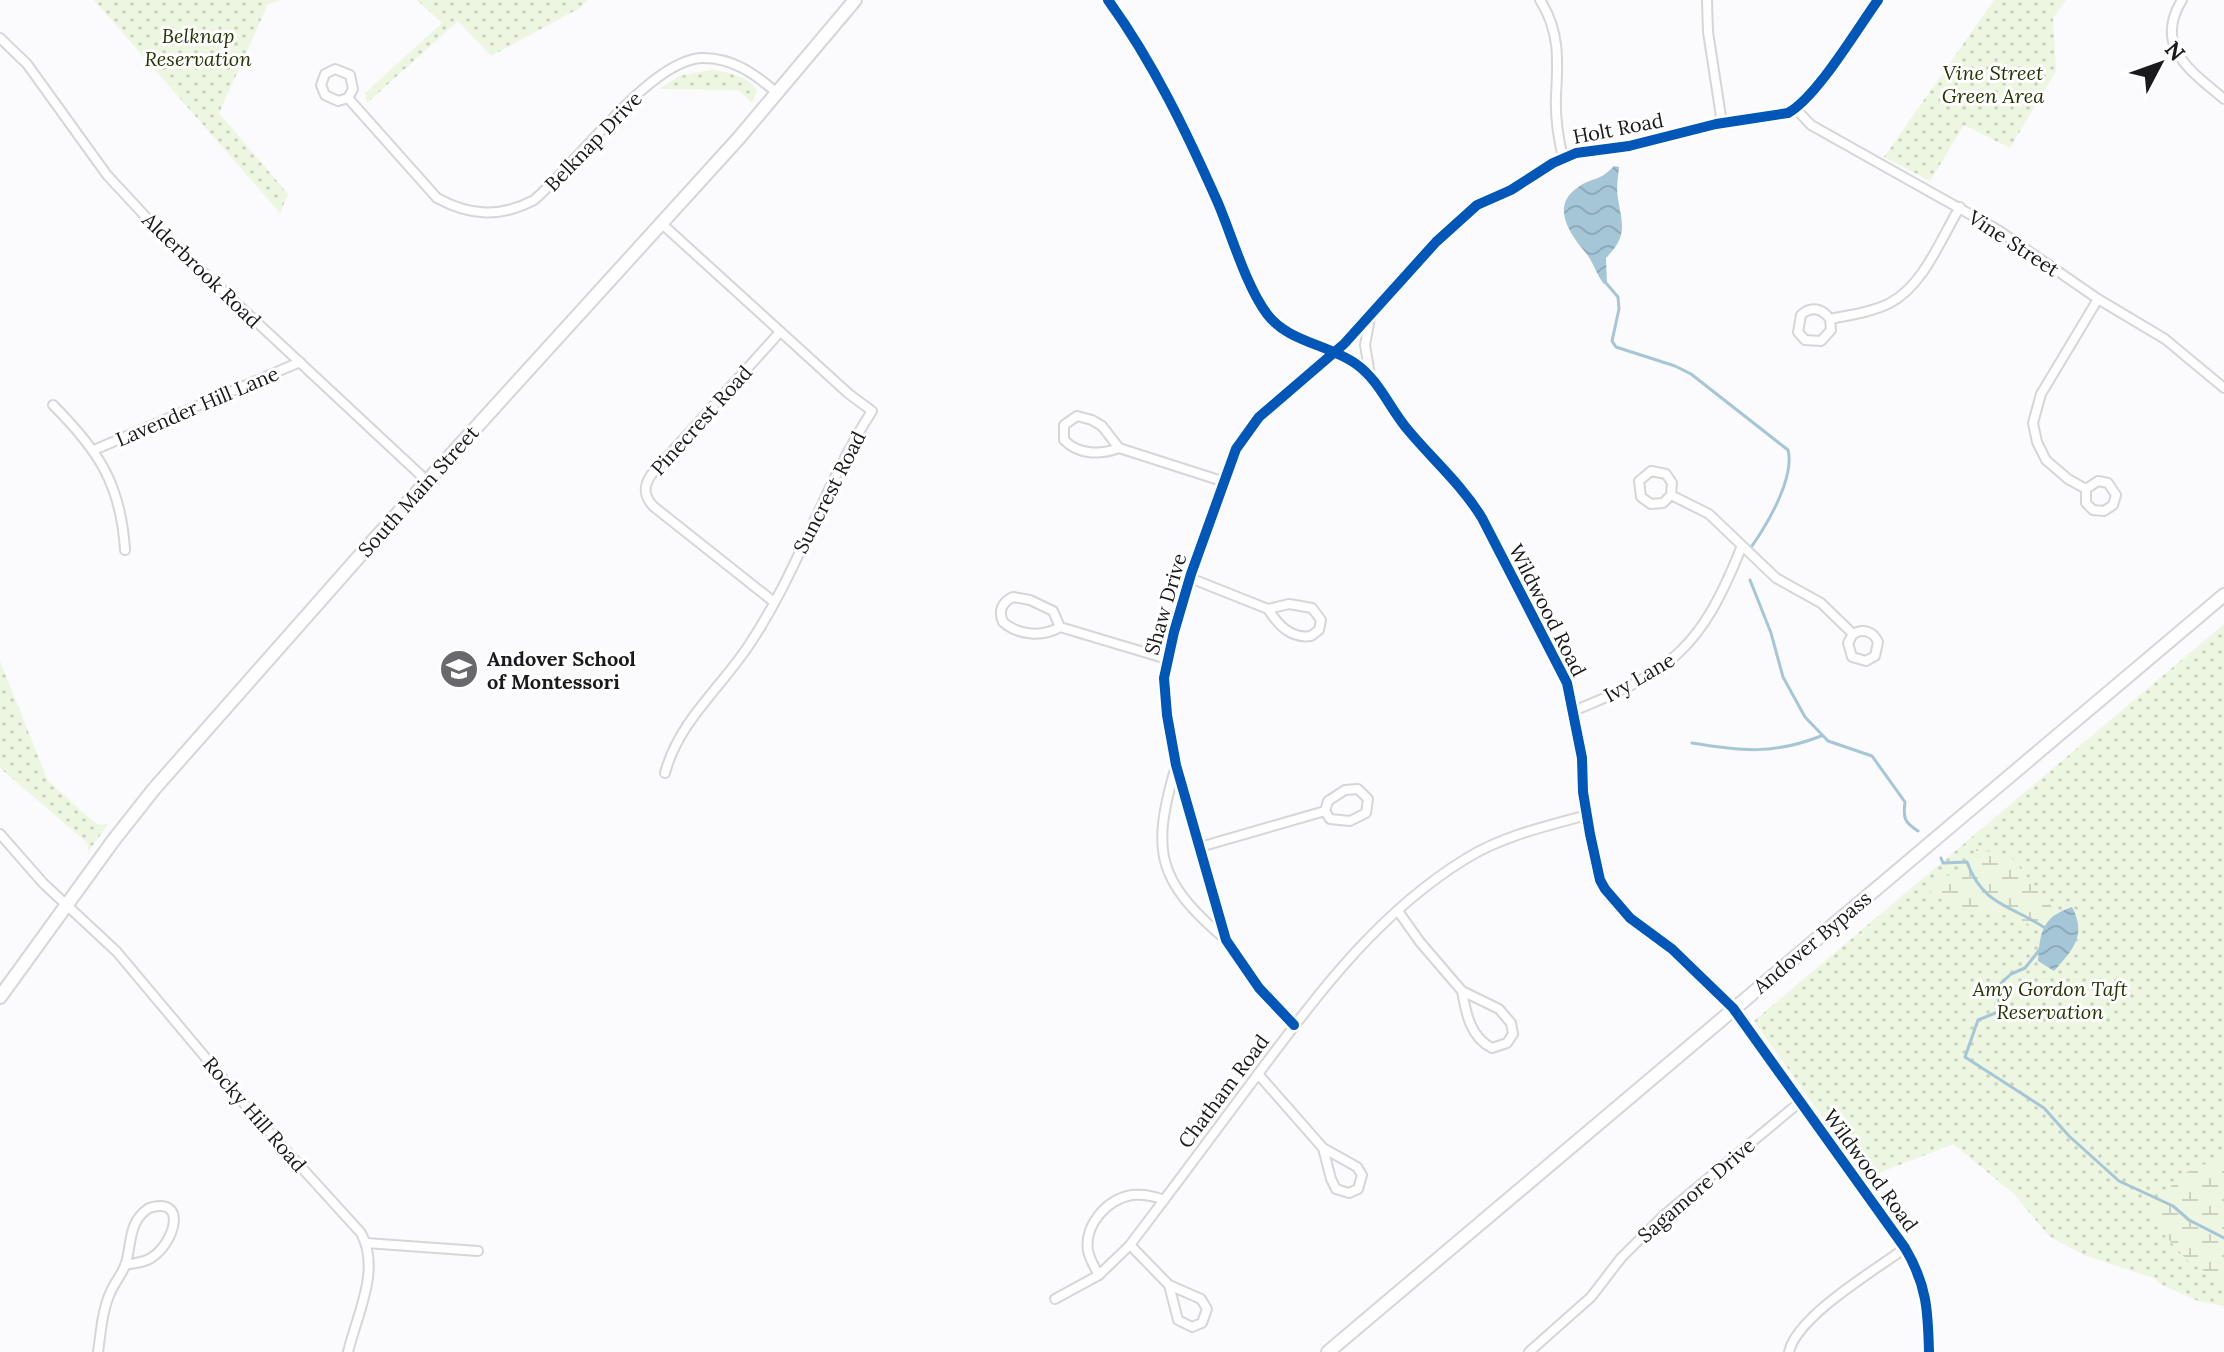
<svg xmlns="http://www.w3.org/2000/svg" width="2224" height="1352" font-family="Lora,serif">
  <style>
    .green { fill: url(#green-dots) }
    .wetland { fill: url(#wetland-marsh) }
    .water { fill: url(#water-waves) }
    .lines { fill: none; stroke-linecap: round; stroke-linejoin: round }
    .stream { stroke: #a5c6d7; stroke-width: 3 }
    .minor-casing { stroke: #d6d5d8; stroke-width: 12 }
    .tertiary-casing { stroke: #d6d5d8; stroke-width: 14 }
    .primary-casing { stroke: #d6d5d8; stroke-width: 16 }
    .minor { stroke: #fefeff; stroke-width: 8 }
    .tertiary { stroke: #fefeff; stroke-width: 10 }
    .primary { stroke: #fefeff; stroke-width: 12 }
    .cycleway-casing { stroke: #fff; stroke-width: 15 }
    .cycleway { stroke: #0057b8; stroke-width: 10 }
    .labels { text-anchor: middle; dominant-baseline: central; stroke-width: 6; stroke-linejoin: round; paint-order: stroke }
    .park-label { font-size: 20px; font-style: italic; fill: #273504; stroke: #fff }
    .street-label { font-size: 20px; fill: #1a191c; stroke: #fff }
    .poi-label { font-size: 20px; font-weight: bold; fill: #1a191c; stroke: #fff; text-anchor: start }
  </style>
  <defs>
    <pattern id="green-dots" width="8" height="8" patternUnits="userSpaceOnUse" patternTransform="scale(2)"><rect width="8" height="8" fill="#edf6e1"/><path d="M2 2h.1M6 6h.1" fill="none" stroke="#cbd2c0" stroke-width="1.8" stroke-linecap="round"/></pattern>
    <pattern id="wetland-marsh" width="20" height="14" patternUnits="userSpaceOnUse" patternTransform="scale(2)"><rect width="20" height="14" fill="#edf6e1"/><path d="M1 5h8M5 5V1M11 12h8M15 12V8" fill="none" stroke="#cbd2c0"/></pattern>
    <pattern id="water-waves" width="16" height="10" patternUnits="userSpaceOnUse" patternTransform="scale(2)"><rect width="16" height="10" fill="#a5c6d7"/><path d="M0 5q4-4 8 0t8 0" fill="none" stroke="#8daab8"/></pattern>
  </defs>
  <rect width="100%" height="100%" fill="#fbfafd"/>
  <g class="green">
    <polygon points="94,0 281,0 268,4 219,113 288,194 280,213"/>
    <polygon points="417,0 588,0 580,8 491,56 458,21 367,103 365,93 442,23"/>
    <polygon points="1994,0 2066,0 2053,18 2056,71 2010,148 1964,125 1930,181 1884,157"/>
    <path d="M712,70C728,72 748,76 757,90L752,103L739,90L659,89L679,76Z"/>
    <polygon points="2224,624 2224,1306 2198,1301 2158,1283 2156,1279 2084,1255 2049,1236 2013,1193 1953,1144 1866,1178 1754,1021"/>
    <polygon points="0,661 48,781 95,823 102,825 109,823 88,852 88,845 84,840 0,768"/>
  </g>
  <g class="wetland">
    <polygon points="1977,849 2010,856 2056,912 2041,933 2025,922 1993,911 1959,909 1930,893 1941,876 1955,875"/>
    <path d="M2224,1158V1282L2189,1262L2150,1219C2175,1176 2177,1173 2224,1158Z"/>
  </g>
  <g class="water">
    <path d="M1614,166L1619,167C1618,178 1616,188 1618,199C1623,227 1627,236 1606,258L1607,283L1604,284C1596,274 1593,261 1585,252C1569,233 1551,206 1577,188C1593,176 1598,183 1614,166Z"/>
    <path d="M2072,907C2087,935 2073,950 2054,971L2038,961C2040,932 2042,917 2072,907Z"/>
  </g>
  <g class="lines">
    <g class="stream">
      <path d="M1606,283L1618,297L1619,309L1612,341L1616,347L1675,366L1691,374L1788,450C1795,477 1768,523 1752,546"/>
      <path d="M1750,580L1771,633L1783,677L1805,717L1828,741L1872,756L1905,802C1903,818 1904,822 1918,831"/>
      <path d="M1692,743C1741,751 1773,755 1821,736"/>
      <path d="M1941,858L1943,863L1967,862C1983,906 2011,905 2045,928"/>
      <polyline points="2041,948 2025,968 2011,974 2000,984 1998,1012 1978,1020 1965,1057 2044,1108 2069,1136 2119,1181 2173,1206 2189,1220 2224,1238"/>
    </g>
    <g class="minor-casing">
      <g id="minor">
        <path d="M1540,0C1560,31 1558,61 1556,96C1555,117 1558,137 1563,158"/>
        <polyline points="1707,0 1708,32 1722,123"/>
        <path d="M2182,0C2153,47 2191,71 2224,99"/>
        <polyline points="0,38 27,64 107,175 159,231 427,481"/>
        <path d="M348,98L338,101L325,95L321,85L325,74L335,69L350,75L353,89L348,98L437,198C470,216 500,218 534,200C575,166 649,61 701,58C732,57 755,74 777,93"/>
        <polyline points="1796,109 1811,125 1998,230 2098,299 2165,339 2224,388"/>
        <path d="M661,223L849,394L872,411C824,485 798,572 749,645C720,689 679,721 665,773"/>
        <path d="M1830,319L1831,330L1821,341L1805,340L1798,332L1801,315C1811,306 1822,308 1830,319C1850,315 1872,312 1890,303C1924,285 1941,238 1960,207"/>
        <polyline points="1370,375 1365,345 1370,318"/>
        <path d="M53,405C98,450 121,484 125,550"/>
        <path d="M1119,448C1100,455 1079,455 1064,440V425L1077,416L1092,420L1102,426L1119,448L1225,482"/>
        <polyline points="94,450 300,362"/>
        <polyline points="2086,489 2086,503 2093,510 2104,511 2113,505 2116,495 2108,483 2098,481 2086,489 2068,479 2046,460 2037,442 2033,423 2041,394 2098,299"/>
        <path d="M1671,495L1663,503L1651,504L1641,497L1639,481L1651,471L1666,474L1672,483L1671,495L1709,514L1776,578L1821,603L1853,634L1848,643L1852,657L1866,661L1875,656L1878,642C1873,631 1863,628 1853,634"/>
        <path d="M1190,578L1268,609L1289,604L1312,608L1321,620L1319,630L1311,636C1291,639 1278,625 1268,609"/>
        <path d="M774,602L653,506C644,496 643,487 651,475L780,332"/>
        <path d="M1060,627L1053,611L1030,600L1013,597C1002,602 998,611 1003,622C1019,636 1043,637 1060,627L1167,659"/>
        <path d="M1573,711C1673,671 1701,648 1741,548"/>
        <path d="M1176,766C1151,851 1156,880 1225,939"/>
        <path d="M0,834L43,883L117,952L252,1113L361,1233C381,1270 357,1314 348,1352"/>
        <polyline points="1200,847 1325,811 1330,819 1350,821 1366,813 1368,799 1358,789 1345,790 1328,801 1325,811"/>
        <path d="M1398,911L1420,942L1462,991L1499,1009L1511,1023L1513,1034L1507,1043L1492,1048C1470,1037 1466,1013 1462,991"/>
        <path d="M1294,1025L1259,988L1226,940L1176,765L1167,715L1164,678L1174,632L1191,574L1236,449L1259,417L1344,344L1436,242L1477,205L1511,190L1553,163L1576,153L1629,146L1716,124L1788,113C1817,97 1857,29 1878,0"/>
        <polyline points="1258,1074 1323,1148 1357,1167 1362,1175 1358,1189 1349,1193 1336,1189 1331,1179 1323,1148"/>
        <polyline points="366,1243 478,1251"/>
        <polyline points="1130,1245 1169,1285 1201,1299 1207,1309 1202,1323 1192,1327 1178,1320 1169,1285"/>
        <path d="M1099,1275C1095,1268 1090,1260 1088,1251C1084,1225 1107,1199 1132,1195C1144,1194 1154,1196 1164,1200"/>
        <path d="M1055,1299L1099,1275L1130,1245C1174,1187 1218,1128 1261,1070C1321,990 1380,911 1467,858C1503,836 1546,826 1587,815"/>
        <path d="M98,1352C101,1332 102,1310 111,1291C115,1282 123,1273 126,1263C132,1242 128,1222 149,1208C189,1196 174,1244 151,1258C143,1263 134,1263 125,1265"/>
        <polyline points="1529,1352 1591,1297 1621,1258 1664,1215 1800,1102"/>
        <path d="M1789,1352C1797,1316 1874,1271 1905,1248"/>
      </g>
    </g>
    <g class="tertiary-casing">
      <path id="tertiary" d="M1108,0C1153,62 1187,133 1218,203C1232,236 1246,286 1267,314C1288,342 1328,344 1356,364C1379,380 1390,409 1408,430C1433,460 1462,485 1482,518L1567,683L1582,758L1583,792L1590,834L1600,880L1605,889L1630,918L1672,949L1733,1008L1905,1248C1927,1285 1928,1311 1929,1352"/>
    </g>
    <g class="primary-casing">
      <g id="primary">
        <polyline points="0,997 113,841 154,789 371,543 738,139 855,0"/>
        <polyline points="1328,1352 2224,595"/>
      </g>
    </g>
    <use href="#minor" class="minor"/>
    <use href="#tertiary" class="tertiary"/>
    <use href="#primary" class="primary"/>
    <g class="cycleway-casing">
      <g id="cycleway">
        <path d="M1108,0C1153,62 1187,133 1218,203C1232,236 1246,286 1267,314C1288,342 1328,344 1356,364C1379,380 1390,409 1408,430C1433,460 1462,485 1482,518L1567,683L1582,758L1583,792L1590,834L1600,880L1605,889L1630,918L1672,949L1733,1008L1905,1248C1927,1285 1928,1311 1929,1352"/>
        <path d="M1294,1025L1259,988L1226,940L1176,765L1167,715L1164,678L1174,632L1191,574L1236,449L1259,417L1344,344L1436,242L1477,205L1511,190L1553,163L1576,153L1629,146L1716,124L1788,113C1817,97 1857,29 1878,0"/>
      </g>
    </g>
    <use href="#cycleway" class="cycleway"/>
  </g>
  <defs>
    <g id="school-disc" transform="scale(2)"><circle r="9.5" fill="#69686b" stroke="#fff"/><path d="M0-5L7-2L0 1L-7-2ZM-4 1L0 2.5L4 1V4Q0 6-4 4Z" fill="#fff"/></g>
  </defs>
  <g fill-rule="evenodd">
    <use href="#school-disc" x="459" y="669"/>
  </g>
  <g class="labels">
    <g class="park-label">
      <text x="198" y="35">Belknap<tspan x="198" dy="23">Reservation</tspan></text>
      <text x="1993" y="72">Vine Street<tspan x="1993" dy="23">Green Area</tspan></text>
      <text x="2050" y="988">Amy Gordon Taft<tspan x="2050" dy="23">Reservation</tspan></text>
    </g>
    <g class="street-label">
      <text transform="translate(1618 128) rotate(-11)">Holt Road</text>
      <text transform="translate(593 141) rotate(-46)">Belknap Drive</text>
      <text transform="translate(2014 243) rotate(33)">Vine Street</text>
      <text transform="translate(202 270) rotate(44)">Alderbrook Road</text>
      <text transform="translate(197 406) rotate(-23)">Lavender Hill Lane</text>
      <text transform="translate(701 420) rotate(-48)">Pinecrest Road</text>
      <text transform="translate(418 491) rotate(-48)">South Main Street</text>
      <text transform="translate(829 492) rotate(-63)">Suncrest Road</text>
      <text transform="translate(1165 604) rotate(-74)">Shaw Drive</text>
      <text transform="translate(1548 610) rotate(63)">Wildwood Road</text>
      <text transform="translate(1639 677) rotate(-30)">Ivy Lane</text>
      <text transform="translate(1812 942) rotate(-40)">Andover Bypass</text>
      <text transform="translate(1223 1091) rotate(-53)">Chatham Road</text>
      <text transform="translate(255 1114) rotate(49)">Rocky Hill Road</text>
      <text transform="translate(1871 1170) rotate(54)">Wildwood Road</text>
      <text transform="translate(1696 1190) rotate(-41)">Sagamore Drive</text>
    </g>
    <g class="poi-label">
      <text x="487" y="658">Andover School<tspan x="487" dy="23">of Montessori</tspan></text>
    </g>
  </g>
  <g transform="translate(2160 64) rotate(49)" stroke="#ffffff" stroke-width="6" paint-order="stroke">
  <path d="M0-6L14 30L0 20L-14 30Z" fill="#1a191c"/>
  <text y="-12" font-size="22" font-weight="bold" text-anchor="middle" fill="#1a191c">N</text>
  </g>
</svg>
